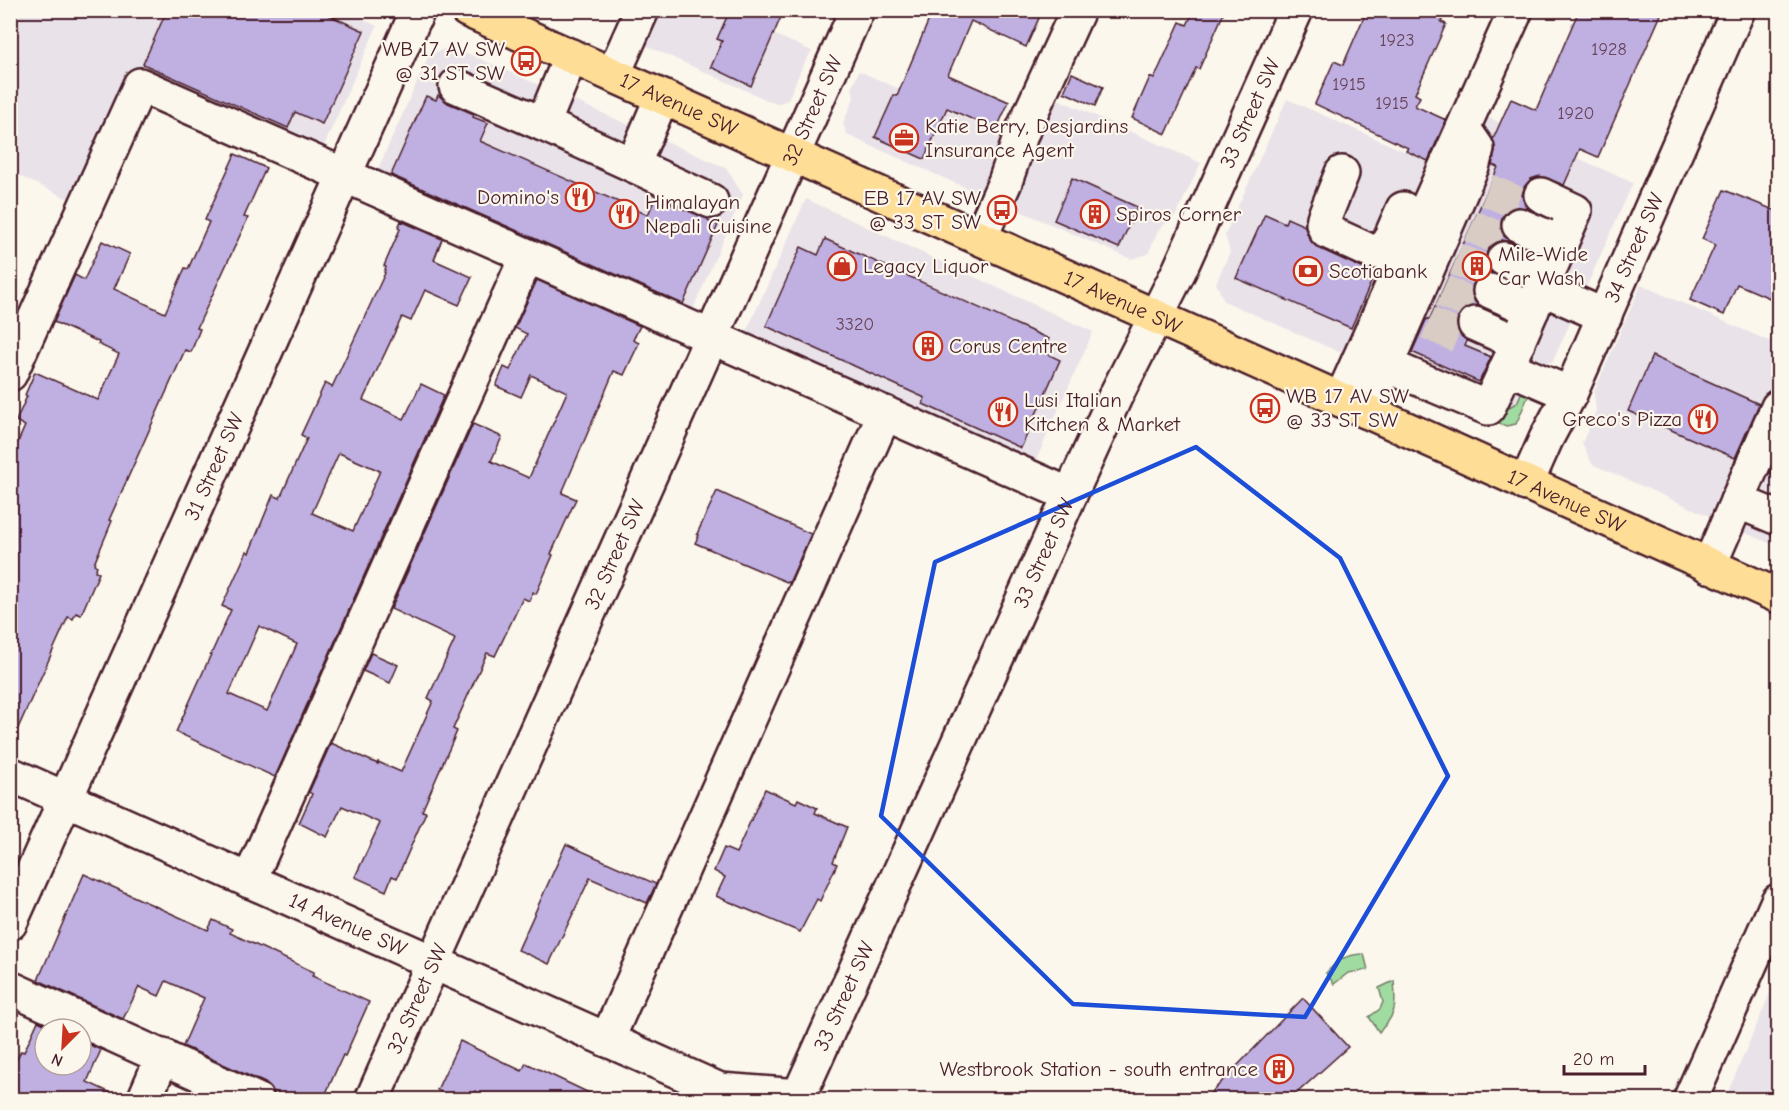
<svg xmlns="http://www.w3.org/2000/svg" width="1789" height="1110" font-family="'Comic Neue',sans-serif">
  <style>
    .built { fill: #e9e2e9 }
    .green { fill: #a0dca2; stroke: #757e66; stroke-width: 1.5 }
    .building { fill: #bfb0e1; stroke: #4a1f2b; stroke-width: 1.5; fill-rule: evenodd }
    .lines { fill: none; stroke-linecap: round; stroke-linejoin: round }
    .minor-tunnel { stroke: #d8ccc5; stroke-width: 33; stroke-dasharray: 33 16; stroke-linecap: butt }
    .minor-casing { stroke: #4a1f2b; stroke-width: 38 }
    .major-casing { stroke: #4a1f2b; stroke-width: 38 }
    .minor { stroke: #fbf7ec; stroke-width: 33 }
    .major { stroke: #fedd96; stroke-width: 33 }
    .marked { fill: none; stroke: #1d4ed8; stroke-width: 4.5; stroke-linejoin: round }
    .labels { text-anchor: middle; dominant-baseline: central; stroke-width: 4.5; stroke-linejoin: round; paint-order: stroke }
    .number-label { font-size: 18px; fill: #674358 }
    .poi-label { font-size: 21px; fill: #4a1f2b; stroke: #fbf7ec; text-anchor: start }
    .street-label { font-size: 21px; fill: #4a1f2b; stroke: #fbf7ec }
  </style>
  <rect width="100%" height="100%" fill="#fbf7ec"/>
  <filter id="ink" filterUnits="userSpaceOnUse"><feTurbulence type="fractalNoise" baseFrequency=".0167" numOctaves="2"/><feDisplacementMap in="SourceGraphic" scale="12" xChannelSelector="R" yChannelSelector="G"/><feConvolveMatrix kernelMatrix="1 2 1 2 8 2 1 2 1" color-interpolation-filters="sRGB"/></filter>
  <g filter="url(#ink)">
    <g class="built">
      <polygon points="343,10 377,26 315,166 142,89 88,208 11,172 11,11"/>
      <polygon points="652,11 721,11 812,51 802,67 788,100 776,104 638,42"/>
      <polygon points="451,46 726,168 743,195 689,318 374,178 429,55"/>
      <polygon points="859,71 1007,137 982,195 847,135 843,123 854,98 852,87"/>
      <polygon points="1053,97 1201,163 1176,215 1158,230 1148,254 1131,259 1004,204"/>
      <polygon points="1287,99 1435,165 1350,357 1224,301 1216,283 1230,252 1225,235"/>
      <polygon points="1485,116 1633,183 1553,361 1542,365 1517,403 1487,418 1371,367"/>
      <polygon points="806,199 1093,332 1033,467 744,337"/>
      <polygon points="1641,285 1778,345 1778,381 1716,519 1592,464 1582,443 1596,411 1594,392"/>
      <polygon points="1778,437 1778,547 1737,529"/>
      <polygon points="1778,975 1778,1099 1725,1099"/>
    </g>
    <g class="green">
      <polygon points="1523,389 1530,392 1516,424 1506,426 1487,418 1517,403"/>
      <path d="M1364,954L1368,970L1348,973L1334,984L1326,973C1339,959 1344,955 1364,954Z"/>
      <path d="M1394,981C1396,1006 1397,1014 1379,1032L1369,1017L1380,1009L1383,1002L1379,988Z"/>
    </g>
    <g class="building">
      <polygon points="167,10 317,10 364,31 322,124 295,112 288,128 143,64"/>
      <polygon points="730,10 784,10 751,86 711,67 722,41 717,39"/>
      <polygon points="933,10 1024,10 1039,18 1026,47 971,21 948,75 1009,102 996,130 947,108 924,159 875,137 894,95 897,96"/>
      <polygon points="1194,10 1225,10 1199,69 1196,68 1166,134 1132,118 1150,77 1154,79 1180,22 1187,25"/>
      <polygon points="1367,10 1447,10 1441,22 1446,24 1415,94 1420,97 1415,106 1446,120 1428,161 1406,151 1408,148 1315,104 1334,61 1343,65"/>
      <polygon points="1579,10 1663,10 1598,157 1580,149 1564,185 1540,176 1531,179 1524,187 1522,196 1525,205 1530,209 1516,207 1507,210 1502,217 1501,228 1504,236 1511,242 1502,240 1494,243 1487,251 1485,261 1492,273 1488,272 1479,276 1473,284 1471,292 1474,301 1480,306 1472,305 1464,309 1458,316 1456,325 1460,335 1467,341 1465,346 1491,357 1479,382 1412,352 1426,320 1430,318 1498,167 1492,165 1495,152 1493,139 1511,99 1536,110"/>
      <polygon points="1072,73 1103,87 1095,106 1064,92"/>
      <polygon points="438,95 448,103 474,114 473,117 488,123 480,141 648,215 655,198 709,219 708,221 718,225 683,304 391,175 426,96 436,100"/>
      <polygon points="235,154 266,168 244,217 248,218 197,328 200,329 191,352 185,350 109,520 112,521 94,564 97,566 95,571 99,573 81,615 76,613 73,619 68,617 10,746 10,460 25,426 16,421 27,396 25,395 35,372 98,400 119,354 98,344 99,342 54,322 75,275 84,280 102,241 130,254 114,289 165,313 185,268 188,269 209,222 205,220"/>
      <polygon points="1072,178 1137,207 1119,248 1054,220"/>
      <polygon points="1724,190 1779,212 1779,302 1737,284 1724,315 1690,300 1715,245 1702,239"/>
      <polygon points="1265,214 1285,223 1287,218 1305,226 1309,238 1318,248 1364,269 1376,271 1351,328 1236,278"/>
      <path d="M401,221L442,239L434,260L472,277L459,305L425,290L411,321L402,317L363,400L404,419L421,384L444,395L275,777L176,732L231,610L222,606L247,551L249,553L273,495L280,498L307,438L301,435L325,383L332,387L385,273L384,272L386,267L384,266L400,229L398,228ZM339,453L380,471L353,531L312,513ZM259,626L297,644L267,711L229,694Z"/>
      <polygon points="825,239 1049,339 1043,352 1060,360 1021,448 923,404 925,398 766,326 801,247 818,255"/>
      <polygon points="537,280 640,326 633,340 639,343 624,375 614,371 562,493 576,499 551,554 553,555 536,594 533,592 529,601 523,598 495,656 487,653 453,729 457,731 422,811 426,812 397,878 392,876 386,891 355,877 380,823 342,806 327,837 299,823 312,794 309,792 331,743 378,764 378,762 401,772 433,701 428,698 455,639 391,609 473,424 502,437 491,461 529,478 567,392 531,375 521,397 496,386 504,367 510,370 527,334 515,328"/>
      <polygon points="1652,356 1759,404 1735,458 1628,411"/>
      <polygon points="1779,453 1779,478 1770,474"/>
      <polygon points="717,491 811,534 789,583 695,543 699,535 697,534"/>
      <polygon points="371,653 398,665 390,683 363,671"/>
      <polygon points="765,789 796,803 798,799 817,808 815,813 847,827 833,862 837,864 820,901 817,899 800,932 716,896 725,877 714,871 724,848 736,853"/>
      <polygon points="566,844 656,884 647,903 590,878 549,964 518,950"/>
      <polygon points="84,874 208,930 213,920 232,929 230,933 314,972 312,976 369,1002 345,1056 343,1055 323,1100 293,1100 273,1091 265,1083 183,1046 204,998 166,981 159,996 139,987 123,1019 38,980"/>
      <polygon points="1303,998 1348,1047 1289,1100 1204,1100"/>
      <polygon points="38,1021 55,1029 45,1029 45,1065 81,1065 81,1041 101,1050 87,1082 126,1100 10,1100 10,1073 21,1051 24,1052"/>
      <polygon points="460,1041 522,1071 526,1063 604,1100 492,1100 475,1091 471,1100 457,1100 437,1090"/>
    </g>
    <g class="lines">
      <g class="minor-tunnel">
        <polyline points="1487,190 1534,210"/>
        <polyline points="1471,226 1511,244"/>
        <polyline points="1456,259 1497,276"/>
        <polyline points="1442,291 1482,309"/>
        <polyline points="1428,323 1468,341"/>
      </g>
      <g class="minor-casing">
        <g id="minor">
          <polyline points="571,56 543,124 633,165"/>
          <polyline points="613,75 642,10"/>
          <polyline points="456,86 543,124"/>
          <polyline points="662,97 633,165 711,201"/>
          <polyline points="1342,173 1324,218 1323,224 1326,231 1372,252 1379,252 1386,248 1403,209"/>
          <polyline points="1541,195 1575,211 1507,367 1570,394"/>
          <polyline points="1519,225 1561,243"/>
          <polyline points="980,238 1005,182 1022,132 1078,10"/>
          <polyline points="1504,259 1546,278"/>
          <polyline points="1541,288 1605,316"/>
          <polyline points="1490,291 1532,310"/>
          <polyline points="1475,324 1518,343"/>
          <polyline points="1386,365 1488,408 1507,367"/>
          <polyline points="10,374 140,85 1070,495"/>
          <polyline points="1341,400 1516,10"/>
          <polyline points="1366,411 1473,164 1477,148 1464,129"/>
          <path id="s1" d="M1526,484L1546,439L1570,394L1738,10"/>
          <polyline points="1737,501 1778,518"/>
          <polyline points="1709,566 1778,407"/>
          <path id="s2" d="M10,774L720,1090L799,1096"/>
          <polyline points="249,881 527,256"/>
          <path id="s3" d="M10,923L418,10"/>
          <polyline points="10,988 257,1100"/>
          <polyline points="607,1040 885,413"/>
          <polyline points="144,1100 163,1056"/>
          <path id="s4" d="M372,1100L857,10"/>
          <path id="s5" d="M797,1100L1070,495L1115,397L1180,269L1296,10"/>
          <polyline points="1690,1100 1778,901"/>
        </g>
      </g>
      <g class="major-casing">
        <g id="major">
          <path id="s6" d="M467,10L1215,343L1778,596"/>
        </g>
      </g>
      <use href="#minor" class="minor"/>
      <use href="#major" class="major"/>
    </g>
  </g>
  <path class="marked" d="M1196,447L1340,558L1448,776L1305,1017L1073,1004L881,816L935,562Z"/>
  <defs>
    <g id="bus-ring" transform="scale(1.5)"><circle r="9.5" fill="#fbf7ec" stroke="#c8321e" stroke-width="1.5"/><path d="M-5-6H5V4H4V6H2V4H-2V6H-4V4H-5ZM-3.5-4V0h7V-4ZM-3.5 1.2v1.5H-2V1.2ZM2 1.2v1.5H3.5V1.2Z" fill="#c8321e"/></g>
    <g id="office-ring" transform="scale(1.5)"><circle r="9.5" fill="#fbf7ec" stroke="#c8321e" stroke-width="1.5"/><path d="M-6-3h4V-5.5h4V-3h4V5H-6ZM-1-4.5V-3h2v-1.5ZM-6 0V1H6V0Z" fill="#c8321e"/></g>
    <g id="restaurant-ring" transform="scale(1.5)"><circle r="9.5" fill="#fbf7ec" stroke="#c8321e" stroke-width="1.5"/><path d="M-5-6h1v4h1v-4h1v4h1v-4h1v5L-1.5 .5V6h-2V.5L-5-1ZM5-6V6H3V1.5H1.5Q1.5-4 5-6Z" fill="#c8321e"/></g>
    <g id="building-ring" transform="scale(1.5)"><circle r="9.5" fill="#fbf7ec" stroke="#c8321e" stroke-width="1.5"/><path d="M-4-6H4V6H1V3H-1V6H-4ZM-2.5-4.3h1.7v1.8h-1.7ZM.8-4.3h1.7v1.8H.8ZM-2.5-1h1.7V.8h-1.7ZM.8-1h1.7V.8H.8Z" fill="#c8321e"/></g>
    <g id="shop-ring" transform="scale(1.5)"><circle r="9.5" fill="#fbf7ec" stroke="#c8321e" stroke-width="1.5"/><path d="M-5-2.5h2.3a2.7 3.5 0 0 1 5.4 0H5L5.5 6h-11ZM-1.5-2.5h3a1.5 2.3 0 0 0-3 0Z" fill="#c8321e"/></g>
    <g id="bank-ring" transform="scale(1.5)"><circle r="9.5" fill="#fbf7ec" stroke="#c8321e" stroke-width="1.5"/><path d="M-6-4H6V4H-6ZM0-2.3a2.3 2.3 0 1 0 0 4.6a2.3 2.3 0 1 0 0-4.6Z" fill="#c8321e"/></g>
  </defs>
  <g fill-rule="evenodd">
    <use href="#bus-ring" x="526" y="61"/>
    <use href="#office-ring" x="904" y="138"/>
    <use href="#restaurant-ring" x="580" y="197"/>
    <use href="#bus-ring" x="1002" y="210"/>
    <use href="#restaurant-ring" x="624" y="214"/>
    <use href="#building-ring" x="1095" y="214"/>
    <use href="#shop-ring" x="842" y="266"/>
    <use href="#building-ring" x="1477" y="266"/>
    <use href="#bank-ring" x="1308" y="271"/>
    <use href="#building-ring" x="928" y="346"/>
    <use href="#bus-ring" x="1265" y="408"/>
    <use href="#restaurant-ring" x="1003" y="412"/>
    <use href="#restaurant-ring" x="1703" y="419"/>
    <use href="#building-ring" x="1279" y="1069"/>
  </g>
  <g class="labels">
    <g class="number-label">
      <text x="1397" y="40">1923</text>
      <text x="1609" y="49">1928</text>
      <text x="1349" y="84">1915</text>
      <text x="1392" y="103">1915</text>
      <text x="1576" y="113">1920</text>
      <text x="855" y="324">3320</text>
    </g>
    <g class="poi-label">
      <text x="505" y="49" text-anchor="end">WB 17 AV SW<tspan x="505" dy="24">@ 31 ST SW</tspan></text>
      <text x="925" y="126">Katie Berry, Desjardins<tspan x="925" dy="24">Insurance Agent</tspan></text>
      <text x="559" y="197" text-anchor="end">Domino's</text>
      <text x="981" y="198" text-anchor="end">EB 17 AV SW<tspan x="981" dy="24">@ 33 ST SW</tspan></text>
      <text x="645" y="202">Himalayan<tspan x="645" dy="24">Nepali Cuisine</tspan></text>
      <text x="1116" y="214">Spiros Corner</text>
      <text x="1498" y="254">Mile-Wide<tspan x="1498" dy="24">Car Wash</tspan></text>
      <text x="863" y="266">Legacy Liquor</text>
      <text x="1329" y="271">Scotiabank</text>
      <text x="949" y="346">Corus Centre</text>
      <text x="1286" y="396">WB 17 AV SW<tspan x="1286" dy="24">@ 33 ST SW</tspan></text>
      <text x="1024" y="400">Lusi Italian<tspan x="1024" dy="24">Kitchen &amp; Market</tspan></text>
      <text x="1682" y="419" text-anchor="end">Greco's Pizza</text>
      <text x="1258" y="1069" text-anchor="end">Westbrook Station - south entrance</text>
    </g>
    <g class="street-label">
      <text stroke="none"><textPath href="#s6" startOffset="232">17 Avenue SW</textPath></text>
      <text stroke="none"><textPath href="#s4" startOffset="1083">32 Street SW</textPath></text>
      <text stroke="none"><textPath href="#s5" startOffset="1086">33 Street SW</textPath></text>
      <text stroke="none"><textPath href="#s1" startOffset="260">34 Street SW</textPath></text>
      <text stroke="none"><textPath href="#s6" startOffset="718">17 Avenue SW</textPath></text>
      <text stroke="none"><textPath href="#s3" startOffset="500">31 Street SW</textPath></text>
      <text stroke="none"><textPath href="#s6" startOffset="1204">17 Avenue SW</textPath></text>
      <text stroke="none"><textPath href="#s5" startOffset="600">33 Street SW</textPath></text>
      <text stroke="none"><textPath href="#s4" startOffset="597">32 Street SW</textPath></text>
      <text stroke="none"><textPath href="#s2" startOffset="370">14 Avenue SW</textPath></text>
      <text stroke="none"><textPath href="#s5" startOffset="114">33 Street SW</textPath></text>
      <text stroke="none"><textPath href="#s4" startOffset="111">32 Street SW</textPath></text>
    </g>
  </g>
  <rect width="1789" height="1110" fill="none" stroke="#fbf7ec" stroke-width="36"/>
  <rect x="18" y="18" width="1753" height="1074" fill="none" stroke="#4a1f2b" stroke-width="2" filter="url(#ink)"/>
  <g transform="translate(63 1047) rotate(204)"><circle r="28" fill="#fbf7ec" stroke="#b4a19f" stroke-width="1.5"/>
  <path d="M0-4.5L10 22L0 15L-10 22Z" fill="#c8321e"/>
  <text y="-9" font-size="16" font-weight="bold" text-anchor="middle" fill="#4a1f2b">N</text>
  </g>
  <path d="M1564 1065v9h81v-9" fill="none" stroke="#4a1f2b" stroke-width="3"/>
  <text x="1573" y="1065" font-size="18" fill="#4a1f2b" stroke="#fbf7ec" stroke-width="4.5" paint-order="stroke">20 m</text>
</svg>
